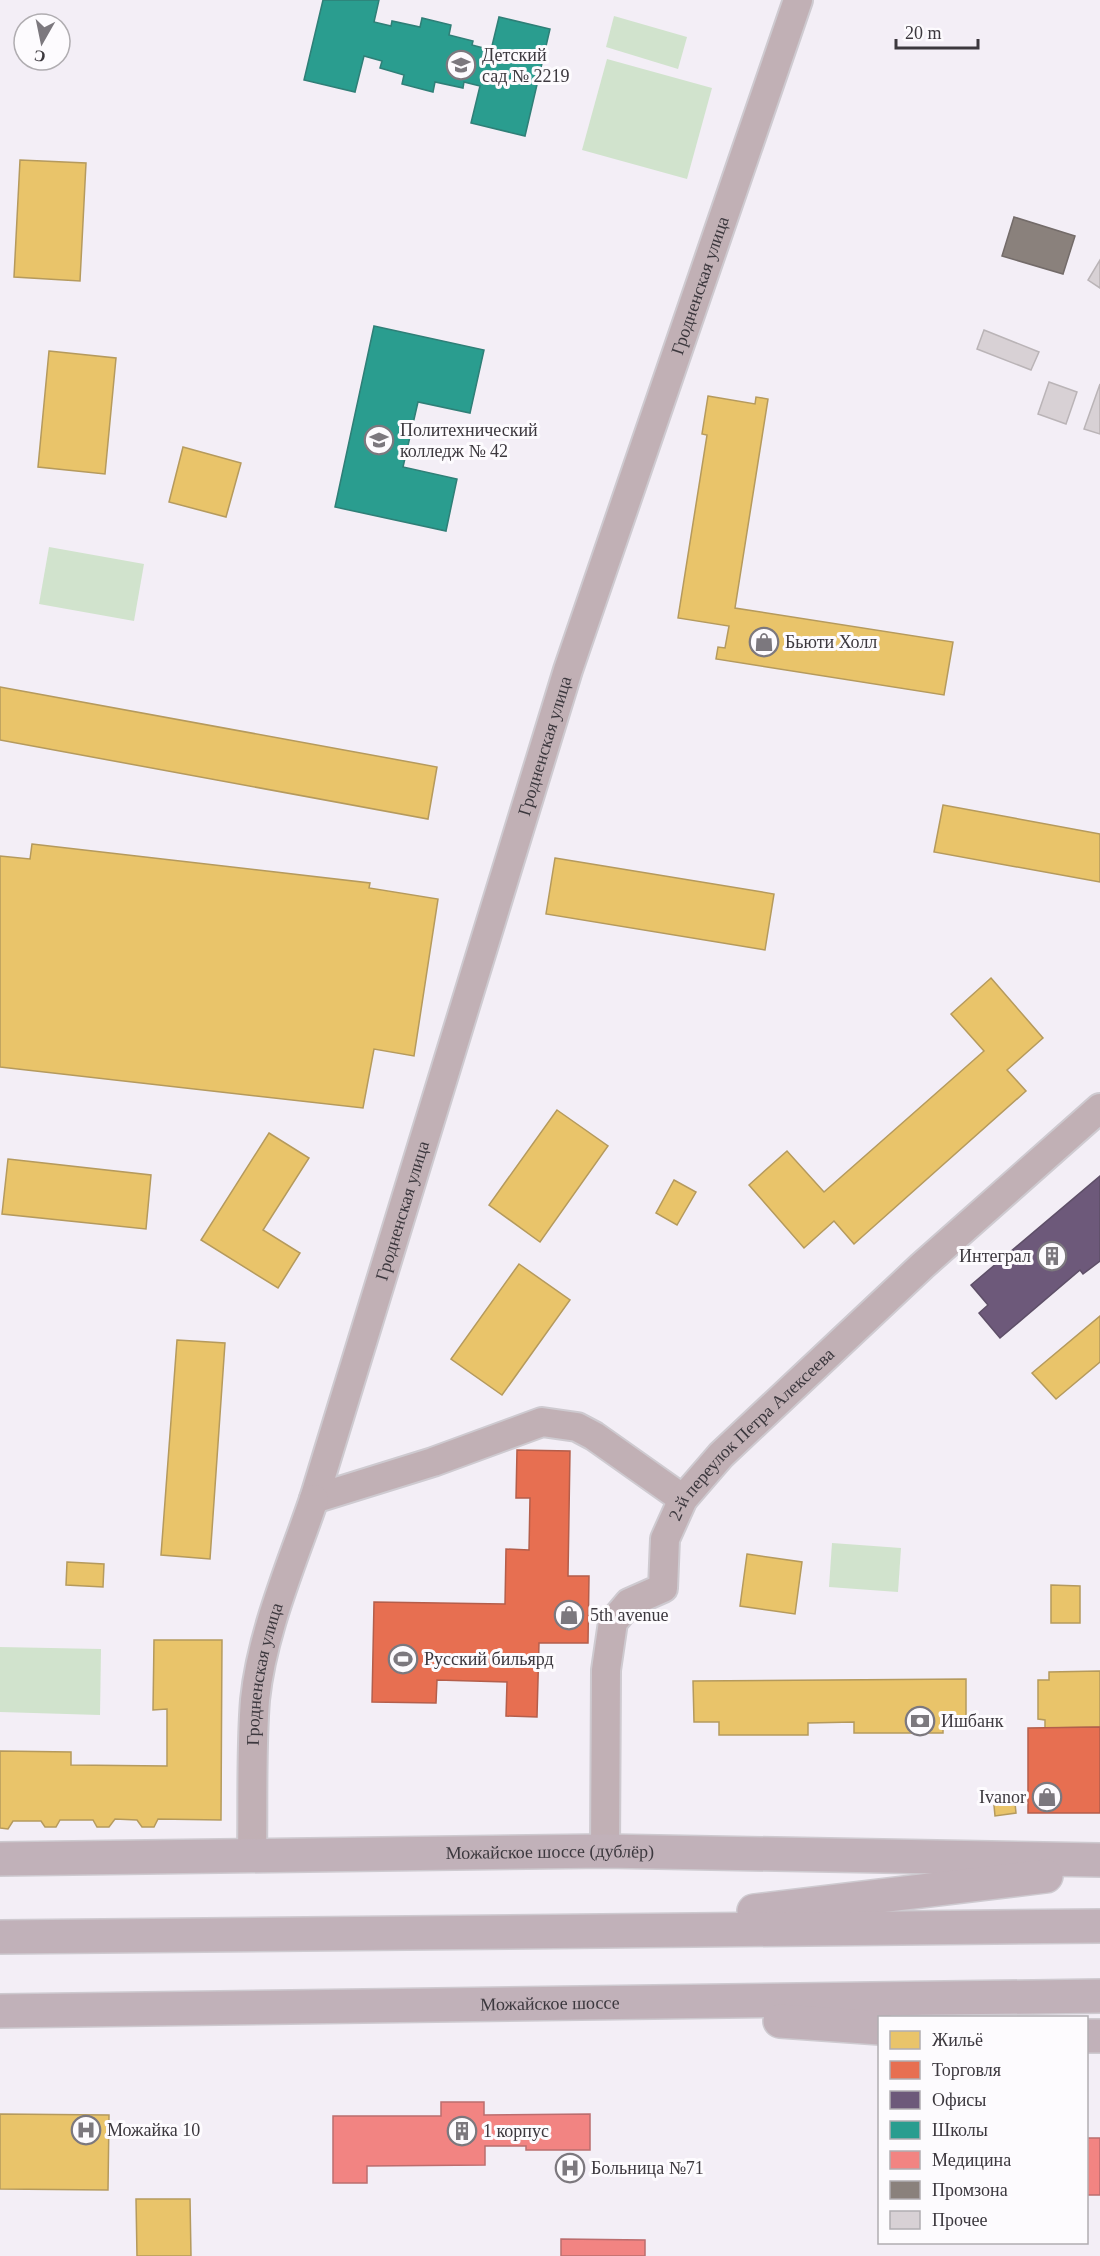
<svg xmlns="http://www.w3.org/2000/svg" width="1100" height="2256" font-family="Georgia,serif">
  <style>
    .green { fill: #d1e3cd }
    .homes { fill: #e9c46a; stroke: #b59a5d; stroke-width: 1.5 }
    .shops { fill: #e76f51; stroke: #b45e4b; stroke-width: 1.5 }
    .offices { fill: #6d597a; stroke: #5e4f68; stroke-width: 1.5 }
    .schools { fill: #2a9d8f; stroke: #2f7f77; stroke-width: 1.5 }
    .health { fill: #f28482; stroke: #bb6d6e; stroke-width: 1.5 }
    .industry { fill: #8a817c; stroke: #736b69; stroke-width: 1.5 }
    .building { fill: #d8d1d5; stroke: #bab4b7; stroke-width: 1.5 }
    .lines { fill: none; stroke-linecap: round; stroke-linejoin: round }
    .minor-casing { stroke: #cecad0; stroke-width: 32 }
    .major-casing { stroke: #cecad0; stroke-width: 36 }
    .minor { stroke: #c1b0b5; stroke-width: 28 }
    .major { stroke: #c1b1b9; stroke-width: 33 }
    .labels { text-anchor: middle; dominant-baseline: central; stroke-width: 6; stroke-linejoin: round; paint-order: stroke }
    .poi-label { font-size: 18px; fill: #3c383e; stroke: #fdfbfe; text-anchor: start }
    .street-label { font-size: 18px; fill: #3c383e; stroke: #fdfbfe }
  </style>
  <rect width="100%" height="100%" fill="#f3eef6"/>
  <g class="green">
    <polygon points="614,16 687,37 678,69 606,47"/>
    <polygon points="607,59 712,88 687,179 582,150"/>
    <polygon points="49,547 144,564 134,621 39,604"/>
    <polygon points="832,1543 901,1548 898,1592 829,1587"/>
    <polygon points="0,1647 101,1649 100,1715 0,1712"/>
  </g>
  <g class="homes">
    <polygon points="20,160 86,163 80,281 14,277"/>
    <polygon points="49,351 116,358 105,474 38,467"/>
    <polygon points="708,396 755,404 756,397 768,399 735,608 953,642 944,695 716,659 718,647 725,648 729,626 678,618 707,435 702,434"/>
    <polygon points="183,447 241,463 226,517 169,502"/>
    <polygon points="0,687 437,767 428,819 0,740"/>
    <polygon points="943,805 1100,834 1100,882 934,852"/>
    <polygon points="32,844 370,883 369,888 438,899 414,1056 374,1049 363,1108 0,1067 0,856 30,859"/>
    <polygon points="555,858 774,894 765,950 546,914"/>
    <polygon points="991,978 1043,1038 1007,1070 1026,1091 854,1244 834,1221 804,1248 749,1185 787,1151 824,1192 984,1051 951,1014"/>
    <polygon points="557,1110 608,1146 540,1242 489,1205"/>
    <polygon points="269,1133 309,1158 263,1230 300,1253 278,1288 201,1240"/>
    <polygon points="8,1159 151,1175 146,1229 2,1214"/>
    <polygon points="674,1180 696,1192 677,1225 656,1213"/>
    <polygon points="519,1264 570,1300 502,1395 451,1359"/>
    <polygon points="1100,1316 1100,1362 1056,1399 1032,1373"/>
    <polygon points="177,1340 225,1343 210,1559 161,1555"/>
    <polygon points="747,1554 802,1562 795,1614 740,1606"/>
    <polygon points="67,1562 104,1564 103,1587 66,1585"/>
    <polygon points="1051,1585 1080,1586 1080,1623 1051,1623"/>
    <polygon points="154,1640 222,1640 221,1820 158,1819 154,1827 142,1827 137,1820 115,1819 109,1827 97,1827 93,1820 60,1820 56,1827 45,1827 41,1821 13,1821 8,1829 0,1828 0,1751 71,1752 71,1765 167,1766 167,1709 153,1710"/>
    <polygon points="1100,1671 1100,1727 1045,1728 1045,1720 1038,1719 1038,1680 1049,1680 1049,1672"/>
    <polygon points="966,1679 966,1721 943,1721 943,1733 854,1733 854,1722 808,1723 808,1735 719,1735 719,1722 694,1722 693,1681"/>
    <polygon points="1014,1793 1016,1813 995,1816 993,1795"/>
    <polygon points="0,2114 109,2115 108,2190 0,2189"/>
    <polygon points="136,2199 190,2199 191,2256 137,2256"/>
  </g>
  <g class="shops">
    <polygon points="517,1450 570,1451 568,1576 589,1576 588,1643 539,1643 537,1717 506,1716 507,1682 437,1680 436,1703 372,1702 374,1602 505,1604 506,1549 529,1550 530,1498 516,1498"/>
    <polygon points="1100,1727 1100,1813 1028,1813 1028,1728"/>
  </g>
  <polygon class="offices" points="1100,1176 1100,1261 1083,1274 1080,1270 1000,1338 979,1313 988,1305 971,1285"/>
  <g class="schools">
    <polygon points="323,0 379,0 374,22 391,26 392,21 420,27 422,18 451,25 449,35 473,41 472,45 491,50 499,17 550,29 525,136 471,123 480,86 464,82 463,88 435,82 433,92 402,84 404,75 380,68 382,61 364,56 355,92 304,80"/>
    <polygon points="374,326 484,350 470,413 418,402 403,467 457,479 446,531 335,507"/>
  </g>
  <g class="health">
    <polygon points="441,2102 484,2102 484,2115 590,2114 590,2150 526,2150 526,2146 485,2146 485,2165 367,2166 367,2183 333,2183 333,2116 441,2116"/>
    <rect x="1086" y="2138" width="14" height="57"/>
    <polygon points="561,2239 645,2240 645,2256 561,2256"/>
  </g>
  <polygon class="industry" points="1014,217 1075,236 1063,274 1002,256"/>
  <g class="building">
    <polygon points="1100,260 1100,288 1088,280"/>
    <polygon points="984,330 1039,352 1031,370 977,349"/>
    <polygon points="1049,382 1077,392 1066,424 1038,414"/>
    <polygon points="1100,384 1100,434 1084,429"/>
  </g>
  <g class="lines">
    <g class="minor-casing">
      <g id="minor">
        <path id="s1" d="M683,1499L594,1436L577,1427L542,1422L433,1462L314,1499L568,670L798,0"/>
        <path id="s2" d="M605,1851L606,1670L613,1622L629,1603L663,1588L665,1539L683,1499L721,1455L922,1266L1100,1108"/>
        <path id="s3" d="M252,1856C253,1804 251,1751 255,1700C262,1631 292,1564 314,1499"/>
      </g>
    </g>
    <g class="major-casing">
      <g id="major">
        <path id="s4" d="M0,1859L605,1851L1100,1860"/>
        <polyline points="754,1911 1046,1876"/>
        <polyline points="0,1937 1100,1926"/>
        <path id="s5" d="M0,2011L1100,1996"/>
        <polyline points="780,2021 880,2028"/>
        <polyline points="1086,2036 1100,2036"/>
      </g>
    </g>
    <use href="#minor" class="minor"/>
    <use href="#major" class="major"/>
  </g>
  <defs>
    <g id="school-ring" transform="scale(1.5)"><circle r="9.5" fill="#fdfbfe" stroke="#7c787e" stroke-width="1.5"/><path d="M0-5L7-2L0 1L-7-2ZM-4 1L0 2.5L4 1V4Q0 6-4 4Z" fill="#7c787e"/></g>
    <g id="shop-ring" transform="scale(1.5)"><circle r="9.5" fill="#fdfbfe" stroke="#7c787e" stroke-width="1.5"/><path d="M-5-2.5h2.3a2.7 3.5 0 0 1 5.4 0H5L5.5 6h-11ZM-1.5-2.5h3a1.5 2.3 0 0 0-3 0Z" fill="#7c787e"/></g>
    <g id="building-ring" transform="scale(1.5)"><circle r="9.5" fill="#fdfbfe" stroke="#7c787e" stroke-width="1.5"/><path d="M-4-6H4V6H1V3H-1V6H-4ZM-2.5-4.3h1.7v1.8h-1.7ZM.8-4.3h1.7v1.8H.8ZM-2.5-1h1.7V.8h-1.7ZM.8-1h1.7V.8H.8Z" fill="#7c787e"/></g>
    <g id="stadium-ring" transform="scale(1.5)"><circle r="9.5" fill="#fdfbfe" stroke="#7c787e" stroke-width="1.5"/><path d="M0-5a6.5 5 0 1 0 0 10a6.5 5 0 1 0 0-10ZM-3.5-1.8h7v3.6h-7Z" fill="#7c787e"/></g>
    <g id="bank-ring" transform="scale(1.5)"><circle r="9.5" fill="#fdfbfe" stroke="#7c787e" stroke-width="1.5"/><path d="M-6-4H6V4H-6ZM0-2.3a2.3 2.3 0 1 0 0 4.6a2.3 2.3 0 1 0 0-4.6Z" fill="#7c787e"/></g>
    <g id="hospital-ring" transform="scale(1.5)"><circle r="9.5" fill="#fdfbfe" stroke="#7c787e" stroke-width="1.5"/><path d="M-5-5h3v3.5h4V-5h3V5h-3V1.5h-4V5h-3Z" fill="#7c787e"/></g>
  </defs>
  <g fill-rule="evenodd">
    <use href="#school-ring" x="461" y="65"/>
    <use href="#school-ring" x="379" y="440"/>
    <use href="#shop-ring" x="764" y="642"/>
    <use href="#building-ring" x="1052" y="1256"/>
    <use href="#shop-ring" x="569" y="1615"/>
    <use href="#stadium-ring" x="403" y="1659"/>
    <use href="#bank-ring" x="920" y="1721"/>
    <use href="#shop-ring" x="1047" y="1797"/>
    <use href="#hospital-ring" x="86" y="2130"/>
    <use href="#building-ring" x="462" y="2131"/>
    <use href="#hospital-ring" x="570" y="2168"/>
  </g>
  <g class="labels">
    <g class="poi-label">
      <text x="482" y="55">Детский<tspan x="482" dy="21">сад № 2219</tspan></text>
      <text x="400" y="430">Политехнический<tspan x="400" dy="21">колледж № 42</tspan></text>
      <text x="785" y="642">Бьюти Холл</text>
      <text x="1031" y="1256" text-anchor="end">Интеграл</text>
      <text x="590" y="1615">5th avenue</text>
      <text x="424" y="1659">Русский бильярд</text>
      <text x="941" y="1721">Ишбанк</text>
      <text x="1026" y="1797" text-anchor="end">Ivanor</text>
      <text x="107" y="2130">Можайка 10</text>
      <text x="483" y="2131">1 корпус</text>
      <text x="591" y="2168">Больница №71</text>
    </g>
    <g class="street-label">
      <text stroke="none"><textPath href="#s1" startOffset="1678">Гродненская улица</textPath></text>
      <text stroke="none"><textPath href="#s1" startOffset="1192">Гродненская улица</textPath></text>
      <text stroke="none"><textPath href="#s1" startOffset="706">Гродненская улица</textPath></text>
      <text stroke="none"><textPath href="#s2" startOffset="478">2-й переулок Петра Алексеева</textPath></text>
      <text stroke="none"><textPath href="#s3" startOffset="183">Гродненская улица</textPath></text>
      <text stroke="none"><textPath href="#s4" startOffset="550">Можайское шоссе (дублёр)</textPath></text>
      <text stroke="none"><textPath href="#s5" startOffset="550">Можайское шоссе</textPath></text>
    </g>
  </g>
  <rect x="878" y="2016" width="210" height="228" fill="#fdfbfe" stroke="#b0adb1" stroke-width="1.5"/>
  <rect x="890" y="2031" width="30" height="18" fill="#e9c46a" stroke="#b0adb1" stroke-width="1.5"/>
  <text x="932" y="2046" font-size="18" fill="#3c383e">Жильё</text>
  <rect x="890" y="2061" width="30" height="18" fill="#e76f51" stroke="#b0adb1" stroke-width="1.5"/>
  <text x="932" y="2076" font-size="18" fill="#3c383e">Торговля</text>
  <rect x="890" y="2091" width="30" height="18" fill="#6d597a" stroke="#b0adb1" stroke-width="1.5"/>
  <text x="932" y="2106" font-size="18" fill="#3c383e">Офисы</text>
  <rect x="890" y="2121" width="30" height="18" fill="#2a9d8f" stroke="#b0adb1" stroke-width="1.5"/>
  <text x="932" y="2136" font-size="18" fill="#3c383e">Школы</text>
  <rect x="890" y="2151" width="30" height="18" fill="#f28482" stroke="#b0adb1" stroke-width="1.5"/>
  <text x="932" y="2166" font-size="18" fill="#3c383e">Медицина</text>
  <rect x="890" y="2181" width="30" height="18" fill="#8a817c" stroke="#b0adb1" stroke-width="1.5"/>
  <text x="932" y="2196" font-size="18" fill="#3c383e">Промзона</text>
  <rect x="890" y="2211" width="30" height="18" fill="#d8d1d5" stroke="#b0adb1" stroke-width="1.5"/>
  <text x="932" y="2226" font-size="18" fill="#3c383e">Прочее</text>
  <g transform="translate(42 42) rotate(189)"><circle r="28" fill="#fdfbfe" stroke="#b0adb1" stroke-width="1.5"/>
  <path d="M0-4.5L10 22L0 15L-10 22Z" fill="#7c787e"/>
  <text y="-9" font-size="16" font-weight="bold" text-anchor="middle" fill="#3c383e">С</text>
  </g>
  <path d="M896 39v9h82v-9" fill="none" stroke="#3c383e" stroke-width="3"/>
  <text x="905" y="39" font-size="18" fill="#3c383e" stroke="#fdfbfe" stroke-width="4.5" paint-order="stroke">20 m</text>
</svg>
